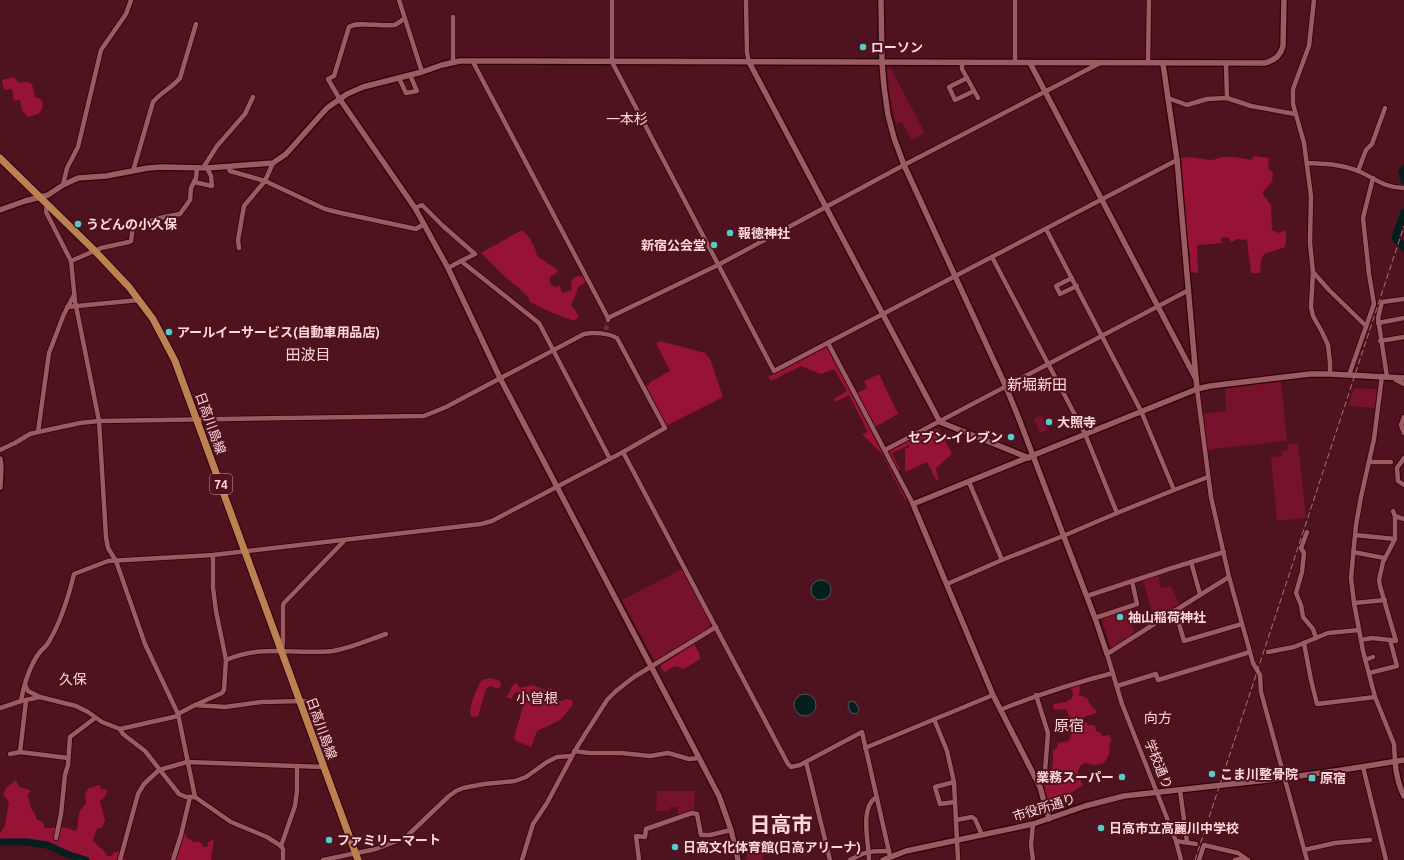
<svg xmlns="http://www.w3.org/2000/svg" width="1404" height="860" font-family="Ubuntu,'Noto Sans JP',sans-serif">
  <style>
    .green { fill: #76122b }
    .forest { fill: #971237 }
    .water { fill: #041f1e; stroke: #4f5657 }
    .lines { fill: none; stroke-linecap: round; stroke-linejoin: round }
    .river { stroke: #041f1e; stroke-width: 7 }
    .minor-tunnel { stroke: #69313b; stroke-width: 4.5; stroke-dasharray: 4.5 2; stroke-linecap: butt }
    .minor-casing { stroke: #2c020b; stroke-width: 6 }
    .tertiary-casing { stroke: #2c020b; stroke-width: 8 }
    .primary-casing { stroke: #2c020b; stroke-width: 9 }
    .minor { stroke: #9c5a61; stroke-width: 4.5 }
    .tertiary { stroke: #9c5a61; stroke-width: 5.5 }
    .primary { stroke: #bd8050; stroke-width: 7 }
    .rail { stroke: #a5747b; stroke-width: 1; stroke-dasharray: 6 3; stroke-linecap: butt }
    .poi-dot { fill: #53cdca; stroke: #4e131f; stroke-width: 1.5 }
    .labels { text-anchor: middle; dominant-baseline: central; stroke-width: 4; stroke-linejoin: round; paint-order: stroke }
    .shield { fill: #4e131f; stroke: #ca9da3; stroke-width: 1 }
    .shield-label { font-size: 12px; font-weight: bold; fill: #ffd8db }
    .poi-label { font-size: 13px; font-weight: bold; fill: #ffd8db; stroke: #4e131f; text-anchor: start }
    .street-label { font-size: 13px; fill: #ffd8db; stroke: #4e131f }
    .neighbourhood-label { font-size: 14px; fill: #ffd8db; stroke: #4e131f }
    .quarter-label { font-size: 15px; fill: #ffd8db; stroke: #4e131f }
    .town-label { font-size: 21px; font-weight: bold; fill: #ffd8db; stroke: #4e131f }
  </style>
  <rect width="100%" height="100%" fill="#4e131f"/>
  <g class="green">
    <path d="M890,67L925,133L912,140L901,121L896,124C891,106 888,88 887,69Z"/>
    <polygon points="1281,380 1287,441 1205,450 1201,414 1226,411 1225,388"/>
    <polygon points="1354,388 1379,389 1376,408 1348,406"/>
    <polygon points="1042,415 1048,430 1040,433 1034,419"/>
    <polygon points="1298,443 1306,518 1277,521 1271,457 1282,456 1281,451 1288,450 1288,444"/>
    <polygon points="682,569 711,622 709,629 655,662 622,600"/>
    <polygon points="1158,575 1161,588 1171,586 1180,607 1155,623 1143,580"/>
    <polygon points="1128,608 1135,635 1112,651 1101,618"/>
    <polygon points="657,791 695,791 694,810 678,816 678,807 669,807 669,811 656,811"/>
    <polygon points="748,842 766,842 766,853 763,856 763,860 746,860"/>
  </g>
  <g class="forest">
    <path d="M14,77L17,81L20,83L27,82L32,84L35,97C45,99 45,108 38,114L28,117L22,110L20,100L14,101L12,89L4,90L2,80Z"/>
    <path d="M1254,156L1269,158L1268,168L1273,172L1272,182L1262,193L1271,205L1272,230L1279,233L1286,230V241L1285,247L1264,254L1261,261L1260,273H1251L1247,240L1236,239L1234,241L1230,242L1229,238L1223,237L1221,240L1223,243L1197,245L1198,271L1197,273L1190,272C1190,261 1191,252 1187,242L1181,158C1191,156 1200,159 1210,160C1214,160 1218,158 1222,157C1231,156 1242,158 1251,160Z"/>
    <path d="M522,230C529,235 536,248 537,256L559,271L550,277V284L555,287L560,286L562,293L572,290L571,281L577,276H582L586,282L579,286L571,305L579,316L574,321L548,311L530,302L528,297L521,290L504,276L481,253Z"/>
    <polygon points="660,341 705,353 710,359 723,397 666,426 646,386 649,385 650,382 670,371 656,343"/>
    <polygon points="826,347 828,347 906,499 905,500 882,454 862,434 868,432 849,395 835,402 834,399 847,391 834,369 821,374 801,366 771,381 768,377"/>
    <polygon points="879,374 898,414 875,427 857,393 867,388 864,381"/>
    <polygon points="939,429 952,454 936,468 937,475 939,479 936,480 927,462 905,472 905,449 910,447 909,445 892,453 900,470 897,470 887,451 925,431"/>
    <polygon points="694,644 699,653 700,659 684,669 675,666 664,672 660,666"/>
    <path d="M490,678L500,681L501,685L499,689L490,686L486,689L478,716L475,717L471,716C468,708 477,687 482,680Z"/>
    <polygon points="516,683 520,688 532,685 545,690 551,688 553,692 550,697 554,701 562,701 566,699 572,700 573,704 563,717 558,721 537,731 531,747 516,741 514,738 526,696 517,692 513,695 512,699 506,697 511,690 511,687"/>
    <path d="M1077,684L1080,686L1079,695L1087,698L1091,706L1095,709L1096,713L1084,717L1080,720L1086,722L1088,725H1093L1095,726L1096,731L1101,733L1102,736L1109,735L1111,739V742L1109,744L1110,749L1109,754V755L1104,763L1094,765L1085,763C1074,769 1078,776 1083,785L1071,793L1048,803L1046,802L1041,785L1044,783L1046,785H1049L1050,773L1053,764V750L1057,748L1058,743L1069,741C1073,733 1071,716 1066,709L1054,710L1053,706L1054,704L1066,702L1072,698L1073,693L1071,688L1072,686Z"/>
    <path d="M16,780L19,787L27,789L31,791L27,795C30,799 29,804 31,808C35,814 35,814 37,820L42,821L45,828C55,828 66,825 74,831L77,830L79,813L86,803L85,794L89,788L100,785L101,789L107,790L106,795L100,801L105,820L102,827L97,829L93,840C97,847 104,848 107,856H111L115,852L120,851L124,855L125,860H73L65,857L59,852L51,848L33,844L27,845L0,842V834L5,825L9,802L3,794L6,788Z"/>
    <polygon points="185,832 186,837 194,842 200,842 204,847 207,847 208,842 214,839 211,860 171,860 170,854 180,846 180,843 177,841 176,837"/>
  </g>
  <g class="water">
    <circle cx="821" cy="590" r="10"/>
    <circle cx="805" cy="705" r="11"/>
    <polygon points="852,701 856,703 859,710 857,714 851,713 848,706 849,702"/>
  </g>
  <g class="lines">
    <g class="river">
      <polyline points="1404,169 1402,172 1404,181"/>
      <path d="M1404,212L1395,238C1397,242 1402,243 1404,248"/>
      <polyline points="0,842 27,842 47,845 69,855 86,860"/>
    </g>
    <polyline class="minor-tunnel" points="606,330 608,320"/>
    <g class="minor-casing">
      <g id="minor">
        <polyline points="399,0 422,72"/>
        <polyline points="612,0 612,62 774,371 1177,160"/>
        <polyline points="746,0 747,53 749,62"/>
        <polyline points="1015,0 1015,63"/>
        <polyline points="1314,0 1309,46 1293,89 1293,104 1304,143 1311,196 1310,243 1313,272 1311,307 1313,316 1322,332 1328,345 1330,363 1330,374"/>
        <polyline points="453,17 453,63"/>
        <polyline points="473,62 608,318 608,320"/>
        <polyline points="962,63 962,69 978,98"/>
        <polyline points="1148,63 1149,0"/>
        <polyline points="1226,63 1227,98"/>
        <polyline points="399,78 406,93 417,91 410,75"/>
        <polyline points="967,78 949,87 955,100 974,91"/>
        <path d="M339,98L328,79L334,76L349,27C356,21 383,27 394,25C398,24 402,20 405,18"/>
        <polyline points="1168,98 1187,105 1207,99 1227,98 1251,106 1295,114"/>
        <path d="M1307,163C1324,164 1342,164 1358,171C1375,178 1384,188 1404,188"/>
        <polyline points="228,167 230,171 265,181 325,209 341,213 416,229 424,224"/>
        <polyline points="203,168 217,146 245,114 253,97"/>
        <path d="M133,171L153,102C161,92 172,88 180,78L196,24"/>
        <polyline points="1358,171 1366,150 1372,144 1385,108"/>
        <polyline points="194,182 212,186 211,176 207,168"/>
        <polyline points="63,185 67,168 78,147 101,50 126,14 131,0"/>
        <polyline points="47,205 46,212 71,261 75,301 99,421 106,537 108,548 116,561 145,644 178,714 195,797 231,822 267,837 281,846"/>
        <polyline points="415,208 422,205 443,226 475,254 461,261"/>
        <polyline points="1046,229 1141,411 1174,490 1117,513"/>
        <polyline points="239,248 238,240 244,206 265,181 273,163"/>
        <polyline points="71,261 101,248 129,242 131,241 133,226 164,217 180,214 190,200 191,188 196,178 197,168"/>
        <polyline points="448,268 461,261 539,323 610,459"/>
        <polyline points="1313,272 1329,290 1366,326"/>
        <polyline points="1072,278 1056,286 1060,294 1077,286"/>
        <polyline points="67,307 139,300"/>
        <polyline points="608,318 718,265 904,165 1100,63"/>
        <polyline points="1378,323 1404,318"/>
        <polyline points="1380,341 1404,337"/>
        <polyline points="828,343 913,504"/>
        <polyline points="1349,375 1374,304 1369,274 1363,218 1373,178"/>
        <polyline points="1382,376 1374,439 1361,497 1356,525 1351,578 1354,603 1363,651 1375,697 1394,744 1395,761"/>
        <polyline points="1387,377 1378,318 1382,302 1404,299"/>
        <polyline points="1394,377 1396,380 1404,384"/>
        <polyline points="1197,389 1211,497 1229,577 1253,663 1260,675 1261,692 1307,860"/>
        <polyline points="1404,417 1401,425 1404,433"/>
        <polyline points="38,432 49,353 64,314 74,295"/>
        <path d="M0,450L15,443L30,434L38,432L80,423L99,421L424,416L446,407L584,334C594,332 608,333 617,338L665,428L623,452"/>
        <polyline points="885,450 1189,290"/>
        <polyline points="1404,458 1397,468 1398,481 1404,485"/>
        <polyline points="1369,462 1391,462"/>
        <polyline points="969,482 1002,560 1063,536 1117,513 1085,434 992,257"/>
        <polyline points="1174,490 1208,477"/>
        <polyline points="1395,516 1404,519"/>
        <polyline points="1307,532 1301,548 1304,553 1302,572 1296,593 1301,605 1303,617 1313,629 1316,638"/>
        <polyline points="1355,535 1395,539"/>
        <polyline points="1353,552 1384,558"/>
        <polyline points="1191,562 1200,594"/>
        <polyline points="947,584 1002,560"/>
        <polyline points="1087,596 1172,568 1224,552"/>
        <polyline points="1354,603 1385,600"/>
        <polyline points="1175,610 1184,641 1242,624"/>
        <polyline points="1095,618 1137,604 1132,581"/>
        <polyline points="1361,640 1372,638 1390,640"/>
        <polyline points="1304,643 1311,680 1317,704 1375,697"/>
        <polyline points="282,650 283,642 283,605 284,603 344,541"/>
        <polyline points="1268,652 1294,647 1328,633 1359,630"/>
        <path d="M226,660C261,644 297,655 333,651C351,648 368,640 386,634"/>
        <polyline points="1365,660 1373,657"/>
        <polyline points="1369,673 1397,666 1390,640 1396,641 1380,586 1379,580 1383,562 1395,539 1395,516 1393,511"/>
        <polyline points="25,685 28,691 40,697"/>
        <polyline points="1117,686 1156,674 1158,680 1250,652"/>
        <path d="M21,701C24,685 29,666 40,652C42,649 46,647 48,643C61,622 68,599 74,574L108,561L213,555L481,524L492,521L623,452L788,764L791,767L800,765L862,732L890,856"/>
        <polyline points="195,705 225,707 261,702 305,701 313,705"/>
        <polyline points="0,708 21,701 40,697 76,706 88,712 102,722 120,729 123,734 145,751 179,794 186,797 195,797"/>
        <path d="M1000,710C1037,695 1074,683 1113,673"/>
        <polyline points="178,714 195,705 222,693 224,690 226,660 216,611 213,588 213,555"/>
        <polyline points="934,719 947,751 954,782 958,860"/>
        <polyline points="120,729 178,716"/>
        <polyline points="865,748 993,695"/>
        <polyline points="574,751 589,753 621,753 650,756 668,753 689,759 699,758"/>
        <polyline points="20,752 26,701"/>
        <polyline points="10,754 20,752 68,758"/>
        <polyline points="806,762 830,860"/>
        <polyline points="1363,767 1386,860"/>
        <polyline points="1034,777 1045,771 1048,733 1036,695"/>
        <polyline points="954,782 935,787 940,804 955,802"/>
        <polyline points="1180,790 1187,842"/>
        <polyline points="956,820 972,817 975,819 982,835"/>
        <polyline points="56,838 61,814 65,775 68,765 70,737 95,718"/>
        <polyline points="1176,841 1196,844"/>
        <polyline points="1304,850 1335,843 1370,840"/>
        <polyline points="120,860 138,794 144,784 159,770 187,762 324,767"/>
        <polyline points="173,860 181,835 190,797"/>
        <polyline points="283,860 283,849 281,846 295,806 297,791 297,766"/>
        <polyline points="323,860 376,849 405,838 449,796 456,791 463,788 484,784 515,781 526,777 547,762 557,757 571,756"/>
        <polyline points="522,860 533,824 547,803 577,747 607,700 616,691 634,677 716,627"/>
        <polyline points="639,860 636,836 645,837 646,829 692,813 697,814 701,835 710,835 731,830"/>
        <path d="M850,860C866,851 871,851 889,851"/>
        <path d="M869,860C869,844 859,806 877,797"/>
        <polyline points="1033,860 1031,845 1033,824"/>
        <polyline points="1181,860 1176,841 1122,704 1107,654 1192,600 1229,577"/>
        <polyline points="1199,860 1204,845 1238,853 1248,860"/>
        <polyline points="1235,860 1244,858"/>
      </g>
    </g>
    <g class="tertiary-casing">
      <g id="tertiary">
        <polyline points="881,0 882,63 884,87 888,115 894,138 904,165 1006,387 1019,419 1095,618 1107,654"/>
        <polyline points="749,62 940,422 1029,458"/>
        <polyline points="1030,63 1196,379"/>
        <polyline points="1163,64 1177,160 1197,389"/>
        <polyline points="339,98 415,208 448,268 500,378 719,796 731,830 738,860"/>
        <path d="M0,210L25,201L48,195L63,185L78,178L106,176L148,168L162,167L207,168L273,163L286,154L327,108L347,94L363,87L422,72L442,65L460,61L1265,63C1275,60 1280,56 1283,46L1284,0"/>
        <polyline points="0,459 1,466 0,487"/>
        <path d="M1395,761C1396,773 1398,785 1404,796"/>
        <polyline points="1049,819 1040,787 993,695 913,504 1197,389 1210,386 1310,374 1330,374 1404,378"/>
        <polyline points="883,860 906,851 1033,824 1085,806 1124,796 1285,778 1342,770 1404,760"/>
      </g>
    </g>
    <g class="primary-casing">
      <polyline id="primary" points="0,158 95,251 129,287 153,319 175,361 358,860"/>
    </g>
    <use href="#minor" class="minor"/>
    <use href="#tertiary" class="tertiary"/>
    <use href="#primary" class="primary"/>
    <polyline class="rail" points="1195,860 1404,226"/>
  </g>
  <g class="poi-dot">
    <circle cx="863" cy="47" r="4"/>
    <circle cx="78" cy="224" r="4"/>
    <circle cx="730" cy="233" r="4"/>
    <circle cx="714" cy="245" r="4"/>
    <circle cx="169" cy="332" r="4"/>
    <circle cx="1049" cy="422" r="4"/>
    <circle cx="1011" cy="437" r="4"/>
    <circle cx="1120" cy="617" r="4"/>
    <circle cx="1212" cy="774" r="4"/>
    <circle cx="1122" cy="777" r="4"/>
    <rect x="1308" y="774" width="8" height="8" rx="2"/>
    <circle cx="1101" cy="828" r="4"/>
    <circle cx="329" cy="840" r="4"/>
    <circle cx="675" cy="847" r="4"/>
  </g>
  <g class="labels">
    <rect class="shield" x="210" y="474" width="22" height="20" rx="3"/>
    <g class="shield-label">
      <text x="221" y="484">74</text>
    </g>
    <g class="poi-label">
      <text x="871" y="47">ローソン</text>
      <text x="86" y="224">うどんの小久保</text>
      <text x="738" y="233">報徳神社</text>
      <text x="706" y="245" text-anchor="end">新宿公会堂</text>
      <text x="177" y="332">アールイーサービス(自動車用品店)</text>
      <text x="1057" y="422">大照寺</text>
      <text x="1003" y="437" text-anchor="end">セブン-イレブン</text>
      <text x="1128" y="617">袖山稲荷神社</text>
      <text x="1220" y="774">こま川整骨院</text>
      <text x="1114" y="777" text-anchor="end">業務スーパー</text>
      <text x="1320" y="778">原宿</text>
      <text x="1109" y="828">日高市立高麗川中学校</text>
      <text x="337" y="840">ファミリーマート</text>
      <text x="683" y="847">日高文化体育館(日高アリーナ)</text>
    </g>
    <g class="street-label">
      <text transform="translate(211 423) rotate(70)">日高川島線</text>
      <text transform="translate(322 728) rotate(70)">日高川島線</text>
      <text transform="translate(1159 764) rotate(68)">学校通り</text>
      <text transform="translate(1044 807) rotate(-17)">市役所通り</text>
    </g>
    <g class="neighbourhood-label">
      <text x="627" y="119">一本杉</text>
      <text x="73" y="679">久保</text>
      <text x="537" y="698">小曽根</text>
      <text x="1158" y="718">向方</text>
    </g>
    <g class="quarter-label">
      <text x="308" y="354">田波目</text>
      <text x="1037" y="384">新堀新田</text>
      <text x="1069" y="725">原宿</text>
    </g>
    <g class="town-label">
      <text x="781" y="824">日高市</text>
    </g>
  </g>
</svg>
